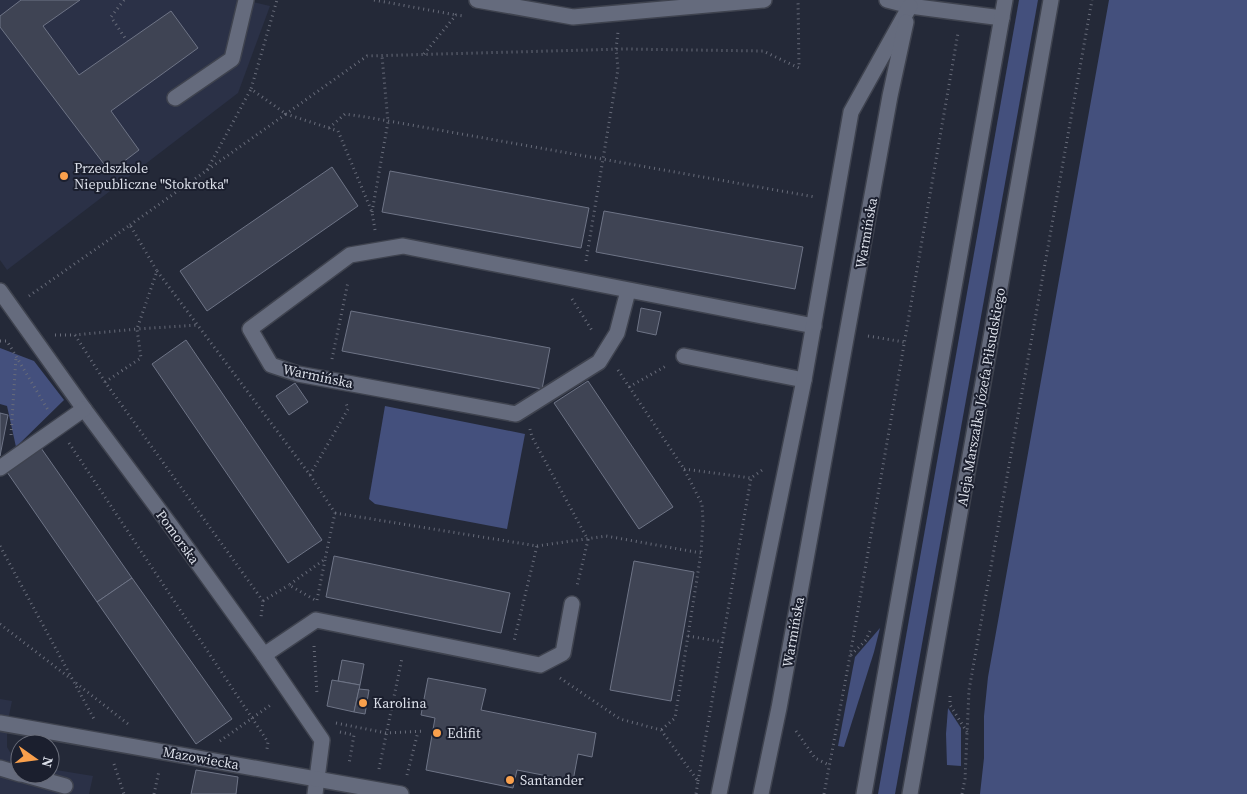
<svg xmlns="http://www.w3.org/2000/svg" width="1247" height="794" font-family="'Source Serif 4',serif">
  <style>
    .built { fill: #2b3147 }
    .green { fill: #44507d }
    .building { fill: #3f4454; stroke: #6e7486 }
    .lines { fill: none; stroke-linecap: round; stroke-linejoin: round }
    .minor-casing { stroke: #3f434f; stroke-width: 18 }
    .path { stroke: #686c7a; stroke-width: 3; stroke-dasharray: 1 4; stroke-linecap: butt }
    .minor { stroke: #656b7d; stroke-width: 15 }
    .poi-dot { fill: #f9a04c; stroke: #1b1f2e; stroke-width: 2 }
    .labels { text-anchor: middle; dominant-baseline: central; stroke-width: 4; stroke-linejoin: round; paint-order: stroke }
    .poi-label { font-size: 14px; fill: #dbdfe9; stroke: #1b1f2e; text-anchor: start }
    .street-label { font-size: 14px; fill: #dbdfe9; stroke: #1b1f2e }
  </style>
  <rect width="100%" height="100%" fill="#242938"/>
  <g class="built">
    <polygon points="0,0 244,0 270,6 238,93 7,270 0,260"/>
    <polygon points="0,699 12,701 7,725 7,747 17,764 20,764 20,774 50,774 50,769 93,776 89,794 0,794"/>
  </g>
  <g class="green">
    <polygon points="1019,0 1038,0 895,794 878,794"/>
    <polygon points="1109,0 1247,0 1247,794 980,794 984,758 984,716 988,677"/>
    <polygon points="0,348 34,361 64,400 16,447 7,406 0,404"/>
    <polygon points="385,406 525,434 507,529 375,504 369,499"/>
    <polygon points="880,628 874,652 844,747 838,746 855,657"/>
    <polygon points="948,708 961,728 961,766 947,765 946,734"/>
  </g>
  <g class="building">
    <polygon points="21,0 80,0 43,26 79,75 171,11 198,48 111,111 139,150 110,172 0,27 0,16"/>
    <polygon points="332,167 358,206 207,311 180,271"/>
    <polygon points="390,171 589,208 581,248 382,212"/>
    <polygon points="604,211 803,247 795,289 596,252"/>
    <polygon points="641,308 661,312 656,335 637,331"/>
    <polygon points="351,311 550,348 542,389 342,351"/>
    <polygon points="186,340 322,540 288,563 152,364"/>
    <polygon points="588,381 673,507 639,529 554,403"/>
    <polygon points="295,383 308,402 289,415 276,396"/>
    <polygon points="0,413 8,415 0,456"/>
    <polygon points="41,448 132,578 97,602 7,472"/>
    <polygon points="334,556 510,593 501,633 326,597"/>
    <polygon points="634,561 694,572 671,701 610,690"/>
    <polygon points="132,578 232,719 196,744 97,602"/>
    <polygon points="342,660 364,664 360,685 338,681"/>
    <polygon points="428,678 486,689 481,710 596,733 592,757 578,754 573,781 517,770 513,788 426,770 435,718 421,715"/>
    <polygon points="332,680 360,685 354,712 327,706"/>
    <polygon points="359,689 369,690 365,714 354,712"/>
    <polygon points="32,736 51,740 50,744 30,744"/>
    <polygon points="196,770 238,777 236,794 191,794"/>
  </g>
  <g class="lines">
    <g class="minor-casing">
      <g id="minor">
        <polyline points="477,0 573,17 764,0"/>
        <polyline points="887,0 910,6 1002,18"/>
        <polyline points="175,98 232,59 246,0"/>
        <polyline points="0,291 84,409 171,526 264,655 322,740 315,794"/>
        <polyline points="628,291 617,333 599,362 516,414 298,374 271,365 250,329 350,255 403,246 814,326"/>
        <polyline points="684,356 804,380"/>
        <polyline points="0,468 84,409"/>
        <polyline points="264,655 316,620 540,665 563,653 572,604"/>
        <polyline points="0,723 401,794"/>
        <polyline points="0,768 20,774"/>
        <polyline points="22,774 65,786"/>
        <polyline points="719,794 804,380 851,112 910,6"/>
        <polyline points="761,794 779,708 890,96 906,22"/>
        <polyline points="864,794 1005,0"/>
        <polyline points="910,794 1051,0"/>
      </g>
    </g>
    <g class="path">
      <polyline points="124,0 111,17 127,41"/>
      <polyline points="374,0 456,15"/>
      <polyline points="424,54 456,15 464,16"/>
      <polyline points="329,128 345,114 366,117 815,197"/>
      <polyline points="207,170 251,89"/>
      <polyline points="372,212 388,122 382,56"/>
      <polyline points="130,225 286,114 251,89 277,0"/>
      <polyline points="375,230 372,212 338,131 286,114 367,56 624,49 763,51 799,68 798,0"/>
      <polyline points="586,261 618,69 616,49 618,32"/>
      <polyline points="157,271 310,475 335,513 325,559 289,585 315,600"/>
      <polyline points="29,296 130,225 157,271 137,329 75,335"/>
      <polyline points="572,299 593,332"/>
      <polyline points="55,335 75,335 105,382 263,601 261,617"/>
      <polyline points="868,336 904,342"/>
      <polyline points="0,341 7,341 48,410"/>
      <polyline points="332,359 348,282"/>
      <polyline points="618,370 684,469 702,504 703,521 701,553"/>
      <polyline points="105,382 141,358 137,329 198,325"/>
      <polyline points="629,387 666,366"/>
      <polyline points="530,429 532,437 588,540 577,586"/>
      <polyline points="11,435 16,357"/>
      <polyline points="69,443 268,742 267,749"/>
      <polyline points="684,469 751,478"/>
      <polyline points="310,475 348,409 346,403"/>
      <polyline points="335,513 537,546 514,641"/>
      <polyline points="0,546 94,719"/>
      <polyline points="537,546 606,536 701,553 675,718 661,730"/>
      <polyline points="317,600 325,560"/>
      <polyline points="263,601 289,585"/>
      <polyline points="0,624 71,679"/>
      <polyline points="688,636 723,642"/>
      <polyline points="314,646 317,694"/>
      <polyline points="851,655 866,640 870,631"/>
      <polyline points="560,678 620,719 661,730 698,781 696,794"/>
      <polyline points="76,683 128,724"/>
      <polyline points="950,696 950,705 967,732"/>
      <polyline points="336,723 386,733 424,731"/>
      <polyline points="796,731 815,758 829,765"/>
      <polyline points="340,732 354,735 349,764"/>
      <polyline points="220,741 272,704"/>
      <polyline points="114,764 124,794"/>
      <polyline points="379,769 402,658"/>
      <polyline points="407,775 418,732"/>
      <polyline points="698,781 751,478 765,468"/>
      <polyline points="154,794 159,771"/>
      <polyline points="824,794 850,656 958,33"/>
      <polyline points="962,794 965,779 969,690 1092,0"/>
    </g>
    <use href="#minor" class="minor"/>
  </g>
  <g class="poi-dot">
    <circle cx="64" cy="176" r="5"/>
    <circle cx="363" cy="703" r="5"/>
    <circle cx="437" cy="733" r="5"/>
    <circle cx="510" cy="780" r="5"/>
  </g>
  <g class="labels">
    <g class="poi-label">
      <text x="74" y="168">Przedszkole<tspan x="74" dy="16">Niepubliczne "Stokrotka"</tspan></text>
      <text x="373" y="703">Karolina</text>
      <text x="447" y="733">Edifit</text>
      <text x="520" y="780">Santander</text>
    </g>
    <g class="street-label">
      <text transform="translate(866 233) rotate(-80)">Warmińska</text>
      <text transform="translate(318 376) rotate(12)">Warmińska</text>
      <text transform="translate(981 397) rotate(-80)">Aleja Marszałka Józefa Piłsudskiego</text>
      <text transform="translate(178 537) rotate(54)">Pomorska</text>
      <text transform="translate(793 632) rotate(-80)">Warmińska</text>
      <text transform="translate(201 758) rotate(10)">Mazowiecka</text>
    </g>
  </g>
  <g transform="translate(35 759) rotate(104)"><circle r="24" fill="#1b1f2e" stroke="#686c79"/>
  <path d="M0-4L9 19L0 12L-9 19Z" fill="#f9a04c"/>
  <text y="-8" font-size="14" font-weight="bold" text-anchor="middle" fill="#dbdfe9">N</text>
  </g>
</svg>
